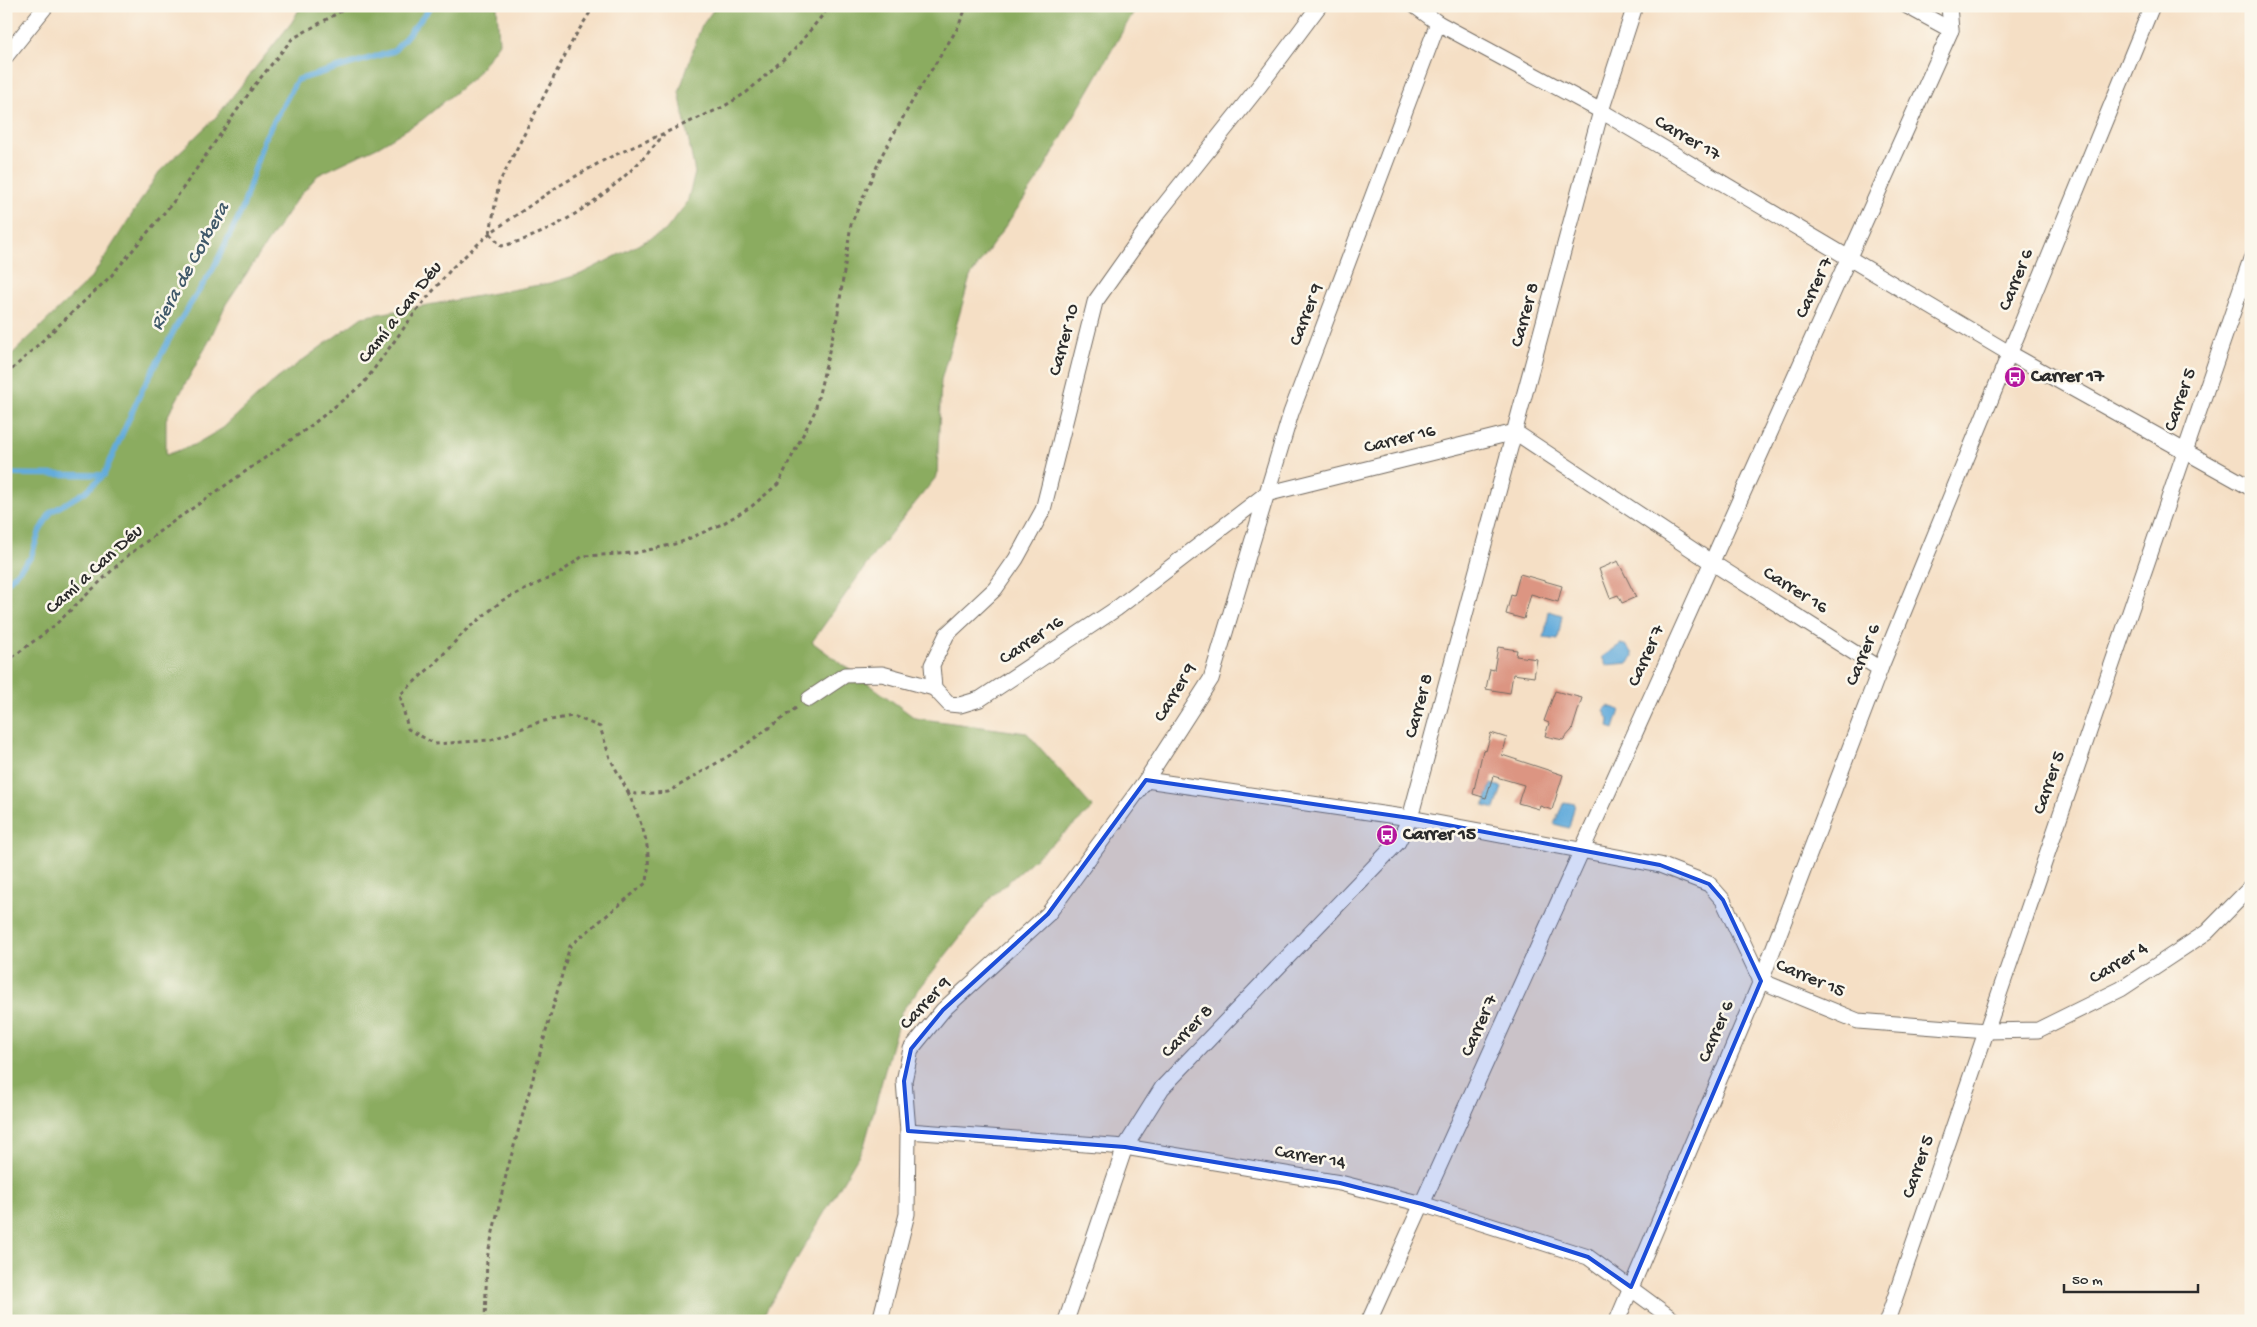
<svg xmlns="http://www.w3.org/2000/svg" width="2257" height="1327" font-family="'Gochi Hand',sans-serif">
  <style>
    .forest { fill: #8bac61; stroke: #5b6c46 }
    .water { fill: #63acdb; stroke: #476c83 }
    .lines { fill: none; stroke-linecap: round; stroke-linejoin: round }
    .stream { stroke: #63acdb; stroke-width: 5.5 }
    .building { fill: #dc9582 }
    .street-casing { stroke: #726a61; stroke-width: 17 }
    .path { stroke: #726a61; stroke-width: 3; stroke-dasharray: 4 4; stroke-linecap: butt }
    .street { stroke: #fff; stroke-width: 15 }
    .marked { fill: #1d4ed8; fill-opacity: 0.2; stroke: #1d4ed8; stroke-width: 4; stroke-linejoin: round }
    .labels { text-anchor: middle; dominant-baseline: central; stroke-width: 5; stroke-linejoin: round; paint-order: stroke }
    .street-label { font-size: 19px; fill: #2b2b2b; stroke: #fbf7ec }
    .poi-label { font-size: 19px; font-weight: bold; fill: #2b2b2b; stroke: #fbf7ec; text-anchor: start }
    .water-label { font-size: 20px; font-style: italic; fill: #3f5869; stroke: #fbf7ec }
  </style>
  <rect width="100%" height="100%" fill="#fbf7ec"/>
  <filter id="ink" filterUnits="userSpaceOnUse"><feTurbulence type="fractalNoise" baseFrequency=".02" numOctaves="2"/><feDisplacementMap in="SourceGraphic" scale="10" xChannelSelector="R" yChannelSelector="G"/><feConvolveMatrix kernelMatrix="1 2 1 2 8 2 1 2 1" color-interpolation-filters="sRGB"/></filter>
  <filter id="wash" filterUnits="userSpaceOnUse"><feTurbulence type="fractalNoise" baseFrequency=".0096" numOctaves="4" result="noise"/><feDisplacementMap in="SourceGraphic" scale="20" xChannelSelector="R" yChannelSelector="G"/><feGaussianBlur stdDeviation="1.12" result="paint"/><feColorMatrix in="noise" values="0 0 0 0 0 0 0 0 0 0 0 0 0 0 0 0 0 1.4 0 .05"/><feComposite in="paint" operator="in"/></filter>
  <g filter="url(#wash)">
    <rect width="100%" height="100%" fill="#f5dfc5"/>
    <polygon class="forest" points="301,6 497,6 499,43 475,76 422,120 379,146 318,175 296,200 226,304 209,341 166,419 166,455 194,445 223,428 274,381 362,317 550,283 581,274 665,231 687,203 695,173 679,92 701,27 716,6 1137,6 1038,179 970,277 941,380 937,476 874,554 812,642 915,718 1027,733 1093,808 993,895 901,1012 864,1146 760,1321 6,1321 6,360 92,277 159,172 216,117 292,22"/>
    <g class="water">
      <polygon points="1549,611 1562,615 1558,640 1544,638"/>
      <polygon points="1621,644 1625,645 1632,652 1633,656 1629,663 1606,665 1602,657"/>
      <polygon points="1608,706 1620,710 1614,729 1608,727 1609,720 1604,710"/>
      <polygon points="1491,784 1502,787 1495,809 1484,806"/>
      <polygon points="1564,802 1575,804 1569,828 1554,824"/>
    </g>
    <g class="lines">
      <g class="stream">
        <polyline points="6,474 104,475"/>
        <polyline points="6,584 31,557 40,530 51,512 85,492 104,475 141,392 177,325 213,269 242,210 264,139 297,80 394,51 432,6"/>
      </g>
    </g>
    <g id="blocks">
      <g class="building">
        <polygon points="1618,561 1636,597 1622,603 1618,595 1610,598 1599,569"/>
        <polygon points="1520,574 1562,586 1558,602 1531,594 1524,619 1506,614 1511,595 1514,596"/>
        <polygon points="1498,647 1517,650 1516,656 1537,659 1534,677 1513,674 1510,693 1486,689 1490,669 1494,670"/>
        <polygon points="1555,691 1582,698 1572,730 1563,740 1545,736 1549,723 1544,721"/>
        <polygon points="1491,733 1507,738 1502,755 1563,775 1552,810 1540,806 1539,809 1518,803 1524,785 1493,776 1486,798 1473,794 1483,750 1486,751"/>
      </g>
    </g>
  </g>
  <g filter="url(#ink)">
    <use href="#blocks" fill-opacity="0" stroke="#726a61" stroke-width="1"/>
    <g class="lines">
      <g class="street-casing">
        <g id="street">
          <polyline points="1415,6 1438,23 1601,111 2009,353 2251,488"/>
          <polyline points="1907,6 1951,30"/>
          <polyline points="6,56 46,6"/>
          <polyline points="934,688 949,704 960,705 980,699 1116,609 1266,494 1515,432 1711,562 1880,669"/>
          <polyline points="934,688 932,665 947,634 995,589 1016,559 1043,510 1095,302 1158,213 1260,85 1319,6"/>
          <polyline points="809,699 845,675 882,674 934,688"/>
          <polyline points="1146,780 1410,818 1660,865 1709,884 1723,900 1761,981 1858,1021 1987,1031 2038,1030 2121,989 2207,932 2251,887"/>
          <polyline points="908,1131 1125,1147 1340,1183 1422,1204 1588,1257 1675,1321"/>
          <polyline points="880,1321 907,1214 908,1131 904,1081 911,1049 943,1010 1048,914 1146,780 1211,679 1291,413 1438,23"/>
          <polyline points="1066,1321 1125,1147 1162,1088 1398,842 1410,818 1601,111 1635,6"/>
          <path d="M1369,1321C1562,890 1760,462 1951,30L1949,6"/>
          <polyline points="1617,1321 1761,981 1880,669 2152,6"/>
          <polyline points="1887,1321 2251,259"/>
        </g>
      </g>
      <g class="path">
        <polyline points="490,233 499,183 574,38 594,6"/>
        <path d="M490,233L501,246C560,234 628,181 664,134"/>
        <polyline points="6,375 111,276 174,201 254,86 292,39 350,6"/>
        <polyline points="6,662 54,626 126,557 164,528 308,428 363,384 417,310 453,267 490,233 557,187 606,159 723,107 747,92 795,49 830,6"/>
        <polyline points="796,708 737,751 668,792 636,794 628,792 610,758 600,727 573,716 539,722 491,740 435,744 408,729 400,695 434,664 466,630 503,600 560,573 583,556 635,553 679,543 722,524 752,506 778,484 815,411 838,313 851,224 883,153 914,98 957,29 967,6"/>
        <path d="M485,1321L487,1258L507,1171L570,946L647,882C652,843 642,827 628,792"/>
      </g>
      <use href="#street" class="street"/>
    </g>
  </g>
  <path class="marked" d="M1146,780L1410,818L1660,865L1709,884L1723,900L1761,981L1631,1287L1588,1257L1422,1204L1340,1183L1125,1147L908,1131L904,1081L911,1049L943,1010L1048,914Z"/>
  <defs>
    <g id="bus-disc" transform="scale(1.125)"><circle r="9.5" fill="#b5179e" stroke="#fbf7ec"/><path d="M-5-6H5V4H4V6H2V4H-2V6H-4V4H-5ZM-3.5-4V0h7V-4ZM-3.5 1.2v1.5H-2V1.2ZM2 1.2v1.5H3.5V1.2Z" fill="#fff"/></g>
  </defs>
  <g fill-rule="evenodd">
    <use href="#bus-disc" x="2015" y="377"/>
    <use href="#bus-disc" x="1387" y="835"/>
  </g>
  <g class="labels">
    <g class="street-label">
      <text transform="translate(1687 139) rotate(30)">Carrer 17</text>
      <text transform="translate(2017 280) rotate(-68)">Carrer 6</text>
      <text transform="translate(1815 288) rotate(-65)">Carrer 7</text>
      <text transform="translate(401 313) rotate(-52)">Camí a Can Déu</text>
      <text transform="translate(1307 315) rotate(-69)">Carrer 9</text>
      <text transform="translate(1526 315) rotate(-75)">Carrer 8</text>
      <text transform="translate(1065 340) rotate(-75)">Carrer 10</text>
      <text transform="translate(2181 400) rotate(-71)">Carrer 5</text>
      <text transform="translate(1400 440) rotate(-14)">Carrer 16</text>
      <text transform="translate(95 570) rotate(-42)">Camí a Can Déu</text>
      <text transform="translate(1795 591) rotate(32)">Carrer 16</text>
      <text transform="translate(1032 641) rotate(-34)">Carrer 16</text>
      <text transform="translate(1864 655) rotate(-68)">Carrer 6</text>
      <text transform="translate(1647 656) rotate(-66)">Carrer 7</text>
      <text transform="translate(1176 693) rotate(-59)">Carrer 9</text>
      <text transform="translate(1420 706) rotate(-75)">Carrer 8</text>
      <text transform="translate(2050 783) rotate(-71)">Carrer 5</text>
      <text transform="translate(2119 964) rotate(-31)">Carrer 4</text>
      <text transform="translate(1810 979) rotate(23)">Carrer 15</text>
      <text transform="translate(926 1004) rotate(-47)">Carrer 9</text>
      <text transform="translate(1480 1026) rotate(-66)">Carrer 7</text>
      <text transform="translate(1188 1032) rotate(-46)">Carrer 8</text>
      <text transform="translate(1717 1032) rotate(-67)">Carrer 6</text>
      <text transform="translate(1310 1158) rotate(10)">Carrer 14</text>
      <text transform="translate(1919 1167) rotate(-71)">Carrer 5</text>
    </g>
    <g class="poi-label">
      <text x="2031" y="377">Carrer 17</text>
      <text x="1403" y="835">Carrer 15</text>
    </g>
    <g class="water-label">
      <text transform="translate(191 267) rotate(-61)">Riera de Corbera</text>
    </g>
  </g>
  <rect width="2257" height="1327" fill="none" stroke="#fbf7ec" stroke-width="25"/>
  <path d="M2064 1284v8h134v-8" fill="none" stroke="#2b2b2b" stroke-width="2.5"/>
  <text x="2072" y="1284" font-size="15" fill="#2b2b2b" stroke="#fbf7ec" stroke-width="4" paint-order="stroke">50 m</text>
</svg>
